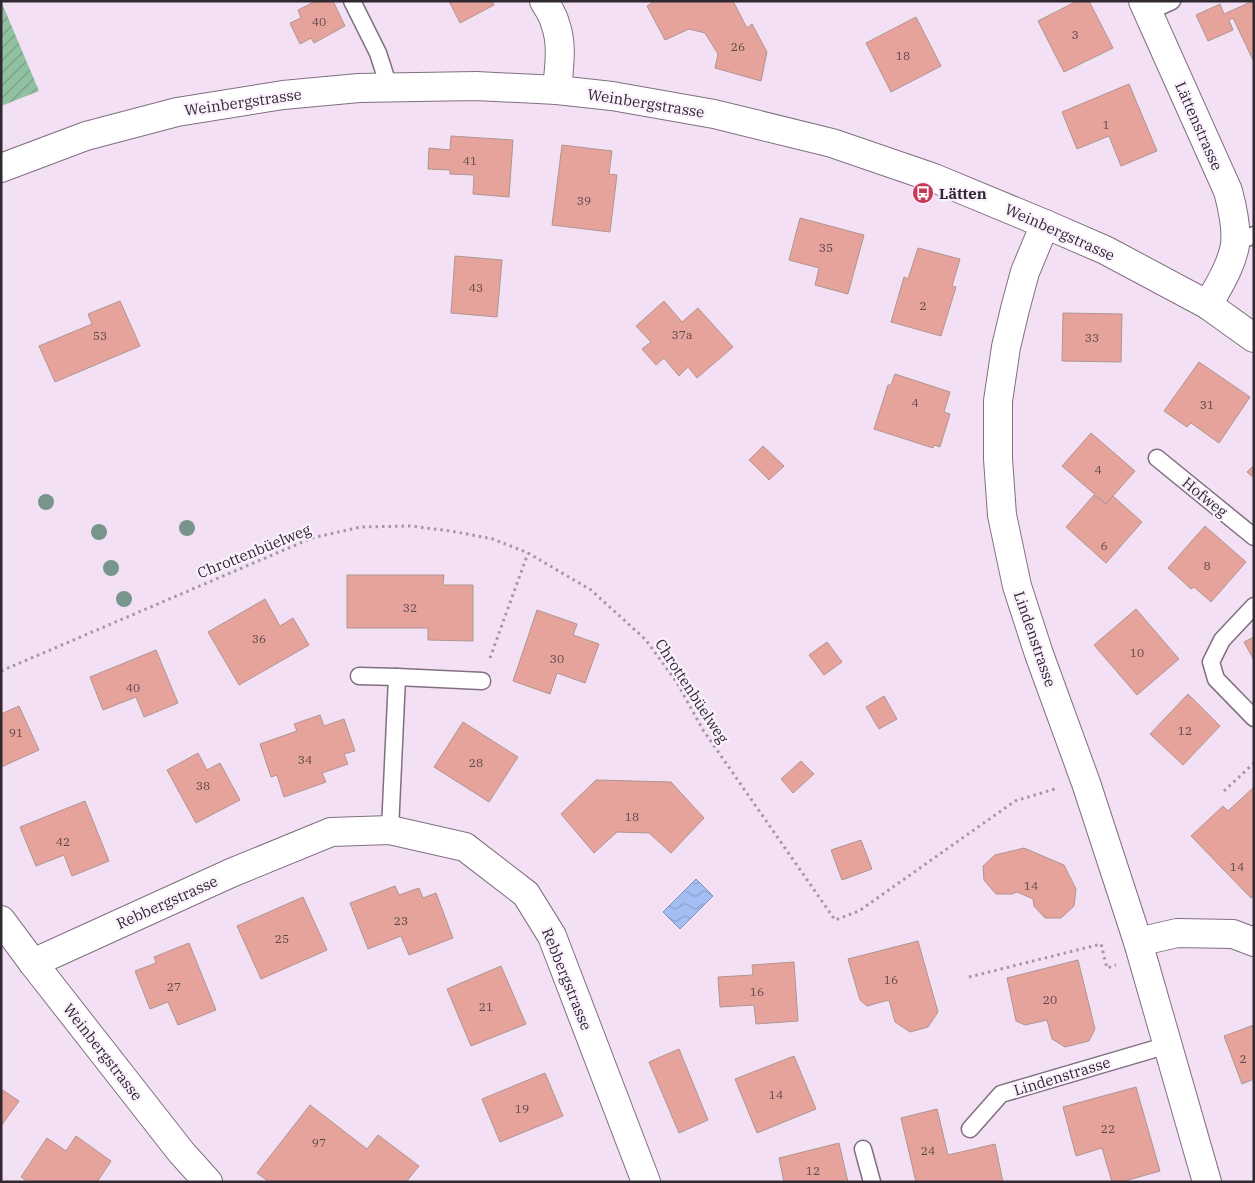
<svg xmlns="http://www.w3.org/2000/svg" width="1255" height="1183" font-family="'IBM Plex Serif',serif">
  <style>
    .garden { fill: url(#garden-furrows) }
    .water { fill: url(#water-waves); stroke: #8091b8 }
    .building { fill: #e5a39b; stroke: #b09591 }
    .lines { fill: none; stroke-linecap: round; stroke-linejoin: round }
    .service-casing { stroke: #806f81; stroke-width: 19 }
    .minor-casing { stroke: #806f81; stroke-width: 30 }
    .path { stroke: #a496a6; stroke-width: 3; stroke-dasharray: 2.5 4; stroke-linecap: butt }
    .service { stroke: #fff; stroke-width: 16 }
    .minor { stroke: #fff; stroke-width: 28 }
    .tree { fill: #78958c }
    .labels { text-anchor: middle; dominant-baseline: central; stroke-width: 4.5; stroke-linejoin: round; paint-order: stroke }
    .number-label { font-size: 12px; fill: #5d484c }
    .street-label { font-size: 15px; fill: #302931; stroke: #fbf0fd }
    .poi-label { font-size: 15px; font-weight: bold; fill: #302931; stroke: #fbf0fd; text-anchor: start }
  </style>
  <defs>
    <pattern id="garden-furrows" width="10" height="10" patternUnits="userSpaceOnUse" patternTransform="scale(1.25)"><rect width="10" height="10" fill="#90c2a2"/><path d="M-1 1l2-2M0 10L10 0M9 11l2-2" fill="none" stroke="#769e85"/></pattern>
    <pattern id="water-waves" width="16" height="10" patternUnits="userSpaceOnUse" patternTransform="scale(1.25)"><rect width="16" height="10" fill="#a2bef2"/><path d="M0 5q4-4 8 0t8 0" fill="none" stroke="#8ca3d0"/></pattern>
  </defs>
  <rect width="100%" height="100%" fill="#f3e0f5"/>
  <polygon class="garden" points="1,1 39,91 1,106"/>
  <polygon class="water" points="696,879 713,896 680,929 663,912"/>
  <g class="building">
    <polygon points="316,1 333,1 345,26 314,43 311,38 300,44 290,23 301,18 298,10"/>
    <polygon points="449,1 492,1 494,5 460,23"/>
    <polygon points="655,1 733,1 747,28 752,24 767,52 761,81 715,68 718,54 705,33 689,29 665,40 647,6"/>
    <polygon points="1077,1 1089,1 1113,48 1064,72 1038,21"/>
    <polygon points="1253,1 1254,1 1254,62 1233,18 1229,20 1233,30 1208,41 1196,15 1220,4 1224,14"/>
    <polygon points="916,17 941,66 891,92 866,43"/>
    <polygon points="1129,84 1157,151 1121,166 1109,136 1077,149 1062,112"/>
    <polygon points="451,136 513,140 509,197 473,194 474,175 450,174 450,170 428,169 429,148 450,150"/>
    <polygon points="562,145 612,151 609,174 617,175 610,232 552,225"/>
    <polygon points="800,218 864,235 848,294 815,285 819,268 789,260"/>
    <polygon points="918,248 960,259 952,286 956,287 941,336 891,322 904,277 908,279"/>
    <polygon points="455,256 502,260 497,317 451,313"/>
    <polygon points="120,301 140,346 55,382 39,346 92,324 88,314"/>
    <polygon points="664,301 682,322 698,308 733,347 697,378 688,367 679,376 664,358 656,365 642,349 651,342 636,326"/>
    <polygon points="1063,313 1122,314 1121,362 1062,361"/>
    <polygon points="1199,362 1250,397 1219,443 1191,423 1187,427 1164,411"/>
    <polygon points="895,374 950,392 944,412 950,414 940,447 934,445 933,448 874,429 888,385 891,385"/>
    <polygon points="1091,433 1135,471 1106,504 1062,466"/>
    <polygon points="763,446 784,466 769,480 749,460"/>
    <polygon points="1254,465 1254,478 1247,472"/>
    <polygon points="1094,495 1106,504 1113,496 1142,522 1106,563 1066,527"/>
    <polygon points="1205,526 1246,562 1211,602 1194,587 1191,589 1168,568"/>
    <polygon points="347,575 444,575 443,585 473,585 473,641 428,640 428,628 347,628"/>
    <polygon points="265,599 280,626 293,618 309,645 239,685 208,632"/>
    <polygon points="1136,609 1179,659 1137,695 1094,645"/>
    <polygon points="537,610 577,624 573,635 599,644 585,683 557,673 550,694 513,681"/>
    <polygon points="1254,637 1254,660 1244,642"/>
    <polygon points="827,642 842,662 824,675 809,655"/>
    <polygon points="156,650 178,703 144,717 136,697 103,710 90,677"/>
    <polygon points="1188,694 1220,726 1183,765 1150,734"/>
    <polygon points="884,696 897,719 879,729 866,707"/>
    <polygon points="19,706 39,750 1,767 1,714"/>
    <polygon points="320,715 324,726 344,719 355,751 344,754 348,764 322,773 326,782 284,797 277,775 271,777 260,744 297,731 294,724"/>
    <polygon points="463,722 518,757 489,802 434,767"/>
    <polygon points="198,753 207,770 220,763 240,800 196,823 167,770"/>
    <polygon points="801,761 814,774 793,793 781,779"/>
    <polygon points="596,780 671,782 704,818 671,853 649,833 617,832 594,853 561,814"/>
    <polygon points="1254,787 1254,896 1251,898 1191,836 1223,806 1228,811"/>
    <polygon points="85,801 109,861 72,876 64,855 36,866 20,827"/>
    <polygon points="861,840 872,869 842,880 831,850"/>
    <polygon points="1024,848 1064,865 1076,889 1074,906 1061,918 1045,918 1034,906 1033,899 1017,892 1012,894 996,894 984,880 983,866 995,855"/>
    <polygon points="395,886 399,895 419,888 423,898 436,893 453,938 409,955 401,936 368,949 350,903"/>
    <polygon points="303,897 327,950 261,979 237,926"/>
    <polygon points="918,941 938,1012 928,1027 910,1032 895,1022 889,1000 867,1006 860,1000 848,959"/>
    <polygon points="189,943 216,1010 178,1025 168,1002 150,1009 135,971 156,963 154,957"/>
    <polygon points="1078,960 1095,1029 1089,1041 1065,1047 1052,1039 1047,1020 1025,1025 1016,1021 1007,978"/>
    <polygon points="794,962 798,1021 756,1024 754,1005 720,1007 718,977 753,975 752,965"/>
    <polygon points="501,966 526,1024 471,1046 447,989"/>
    <polygon points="1254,1025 1254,1079 1242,1084 1224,1036"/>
    <polygon points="679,1049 708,1120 679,1133 649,1062"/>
    <polygon points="794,1056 816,1109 757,1133 735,1079"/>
    <polygon points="545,1073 563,1116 500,1142 482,1099"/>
    <polygon points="1136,1087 1160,1171 1121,1182 1112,1182 1102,1148 1076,1156 1063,1107"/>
    <polygon points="1,1089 19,1101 1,1126"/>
    <polygon points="310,1105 367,1149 378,1135 419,1166 406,1182 269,1182 257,1173"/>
    <polygon points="937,1109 948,1155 995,1144 1003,1182 916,1182 901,1118"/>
    <polygon points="76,1136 111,1161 97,1182 28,1182 21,1177 47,1138 66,1151"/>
    <polygon points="839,1143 848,1182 784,1182 779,1158"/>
  </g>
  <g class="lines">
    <g class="service-casing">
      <g id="service">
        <polyline points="352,1 378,53 389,87"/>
        <polyline points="1148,12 1172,1"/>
        <polyline points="1235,243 1254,235"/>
        <polyline points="1157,458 1254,537"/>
        <polyline points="1254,606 1222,640 1211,662 1216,679 1254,718"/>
        <polyline points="359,676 397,677"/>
        <polyline points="390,830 397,677 482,681"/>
        <polyline points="970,1129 1001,1094 1168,1045"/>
        <polyline points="863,1149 872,1182"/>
      </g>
    </g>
    <g class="minor-casing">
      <g id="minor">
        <path d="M544,1C548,8 553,15 555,23C563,44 559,67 557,90"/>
        <path d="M1143,1L1228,191C1232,206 1237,229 1235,245C1231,267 1219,285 1208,305"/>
        <polyline points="1,168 86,136 177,112 283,95 359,88 476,86 557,90 612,96 714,114 832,143 934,178 1045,224 1105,250 1208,305 1254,338"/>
        <polyline points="1045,224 1025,272 1015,309 1006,347 998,401 998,459 1002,515 1017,586 1039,654 1086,783 1138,942 1207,1182"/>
        <polyline points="1,920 33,963 181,1152 208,1182"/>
        <polyline points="1138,942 1177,933 1233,934 1254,942"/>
        <polyline points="33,963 231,873 331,832 390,830 465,847 526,894 552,936 646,1182"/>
      </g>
    </g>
    <g class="path">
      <polyline points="490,658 528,553"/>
      <polyline points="1,671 312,538 361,527 410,526 451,531 493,539 528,553 591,590 645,639 676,681 703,730 835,920 859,911 1015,801 1058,788"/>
      <polyline points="1224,791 1254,763"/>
      <polyline points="969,977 1101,944 1107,968 1116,965"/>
    </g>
    <use href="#service" class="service"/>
    <use href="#minor" class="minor"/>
  </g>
  <g class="tree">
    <circle cx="46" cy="502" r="8"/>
    <circle cx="187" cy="528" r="8"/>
    <circle cx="99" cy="532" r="8"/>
    <circle cx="111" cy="568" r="8"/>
    <circle cx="124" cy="599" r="8"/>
  </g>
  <defs>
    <g id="bus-disc" transform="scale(1.125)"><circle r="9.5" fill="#c83857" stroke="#fbf0fd"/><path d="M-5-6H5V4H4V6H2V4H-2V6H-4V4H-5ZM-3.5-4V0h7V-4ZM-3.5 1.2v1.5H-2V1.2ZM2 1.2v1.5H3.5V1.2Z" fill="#fff"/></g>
  </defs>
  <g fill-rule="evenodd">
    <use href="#bus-disc" x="923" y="193"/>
  </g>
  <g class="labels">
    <g class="number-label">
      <text x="319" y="21">40</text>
      <text x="1075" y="34">3</text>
      <text x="738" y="46">26</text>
      <text x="903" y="55">18</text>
      <text x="1106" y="124">1</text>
      <text x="470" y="160">41</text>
      <text x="584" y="200">39</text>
      <text x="826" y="247">35</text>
      <text x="476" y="287">43</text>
      <text x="923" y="305">2</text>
      <text x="682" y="334">37a</text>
      <text x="100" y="335">53</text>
      <text x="1092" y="337">33</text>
      <text x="915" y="402">4</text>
      <text x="1207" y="404">31</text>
      <text x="1098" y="469">4</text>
      <text x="1104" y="545">6</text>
      <text x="1207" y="565">8</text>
      <text x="410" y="607">32</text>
      <text x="259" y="638">36</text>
      <text x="1137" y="652">10</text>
      <text x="557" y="658">30</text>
      <text x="133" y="687">40</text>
      <text x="1185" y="730">12</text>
      <text x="16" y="732">91</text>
      <text x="305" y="759">34</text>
      <text x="476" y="762">28</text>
      <text x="203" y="785">38</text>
      <text x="632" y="816">18</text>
      <text x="63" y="841">42</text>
      <text x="1237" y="866">14</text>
      <text x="1031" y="885">14</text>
      <text x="401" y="920">23</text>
      <text x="282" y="938">25</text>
      <text x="891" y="979">16</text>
      <text x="174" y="986">27</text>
      <text x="757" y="991">16</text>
      <text x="1050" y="999">20</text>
      <text x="486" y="1006">21</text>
      <text x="1243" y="1058">2</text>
      <text x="776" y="1094">14</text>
      <text x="522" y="1108">19</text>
      <text x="1108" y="1128">22</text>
      <text x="319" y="1142">97</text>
      <text x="928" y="1150">24</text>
      <text x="813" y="1170">12</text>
    </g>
    <g class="street-label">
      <text transform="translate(243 102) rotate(-8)">Weinbergstrasse</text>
      <text transform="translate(646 103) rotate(9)">Weinbergstrasse</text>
      <text transform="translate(1199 126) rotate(66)">Lättenstrasse</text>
      <text transform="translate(1060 232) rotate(24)">Weinbergstrasse</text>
      <text transform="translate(1205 497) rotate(39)">Hofweg</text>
      <text transform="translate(254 551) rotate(-22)">Chrottenbüelweg</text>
      <text transform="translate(1035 639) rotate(71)">Lindenstrasse</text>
      <text transform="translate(692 691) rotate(57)">Chrottenbüelweg</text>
      <text transform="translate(167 902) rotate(-24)">Rebbergstrasse</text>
      <text transform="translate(567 979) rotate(68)">Rebbergstrasse</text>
      <text transform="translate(103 1052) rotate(52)">Weinbergstrasse</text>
      <text transform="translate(1062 1076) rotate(-17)">Lindenstrasse</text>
    </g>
    <g class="poi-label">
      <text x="939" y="193">Lätten</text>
    </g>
  </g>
  <rect width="1255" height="1183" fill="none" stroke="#302931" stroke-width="5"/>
</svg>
